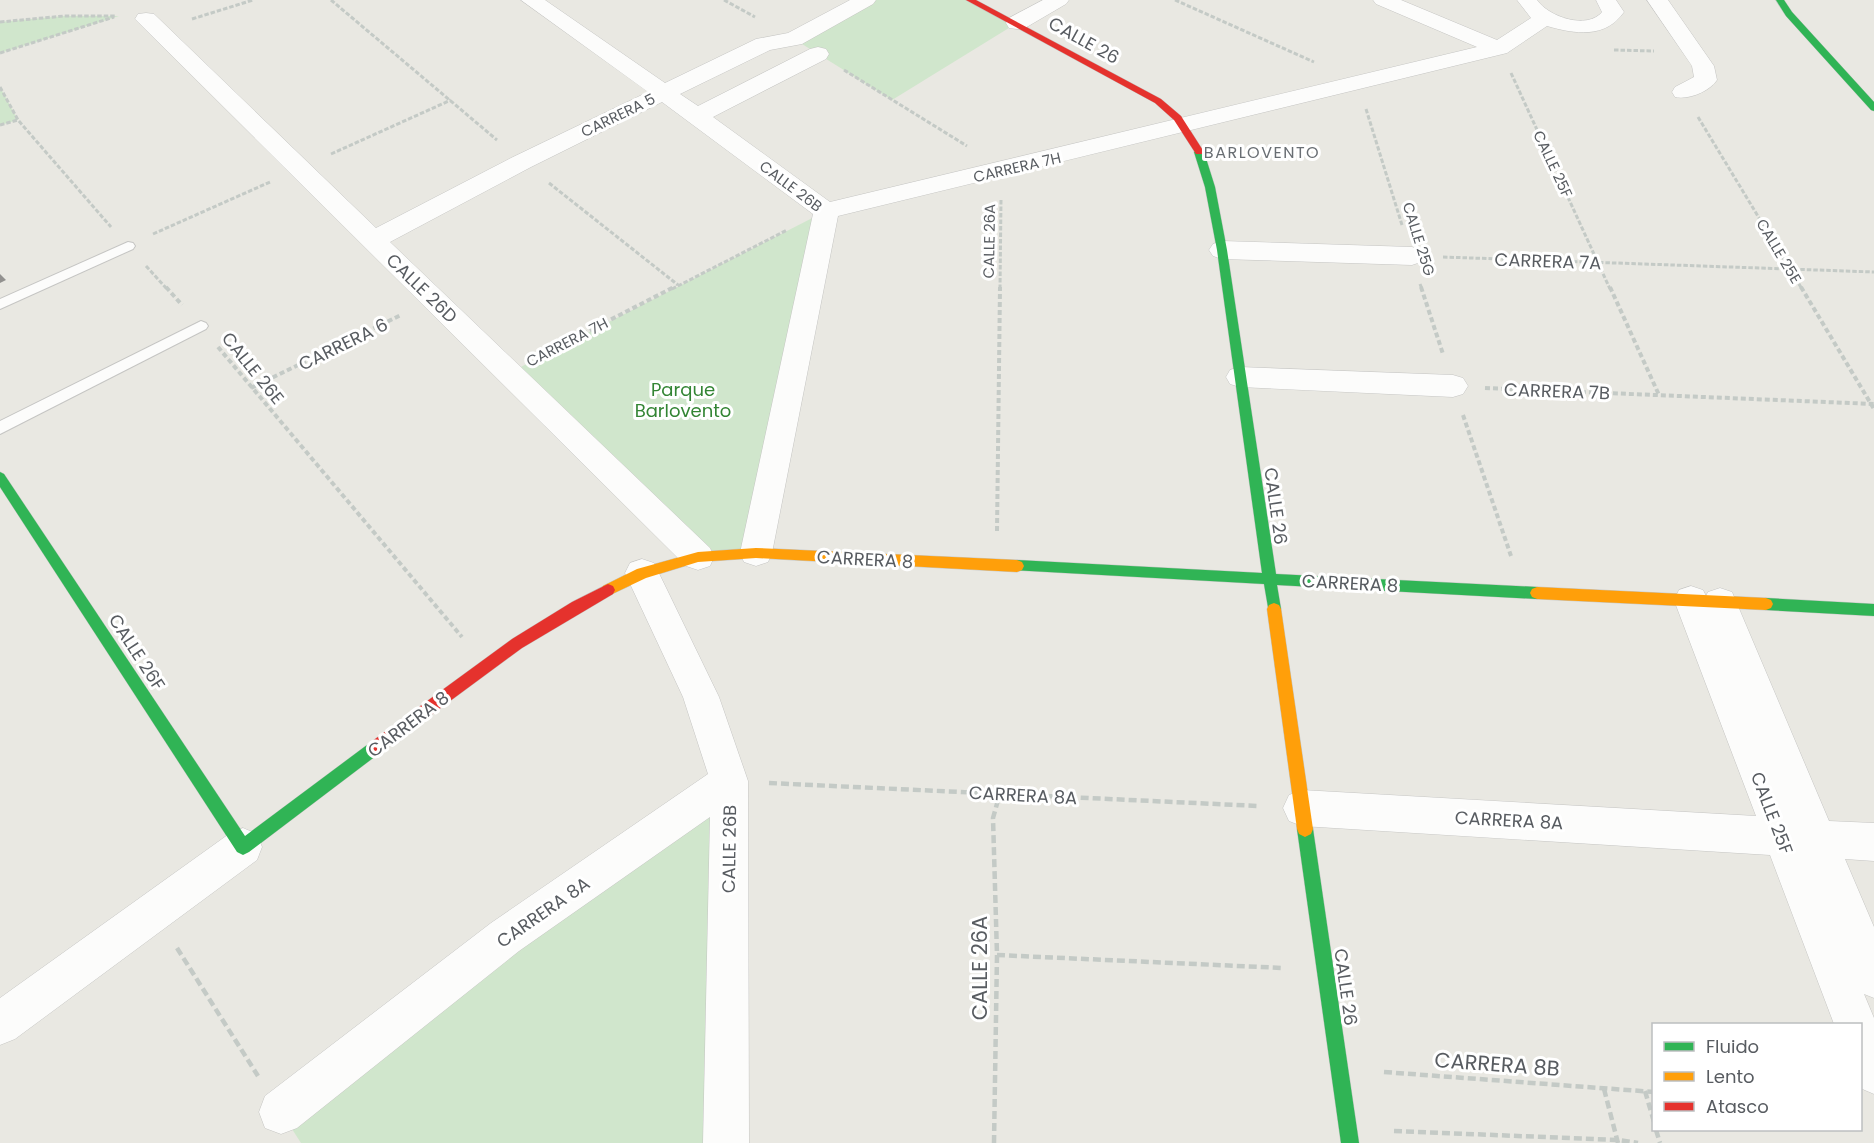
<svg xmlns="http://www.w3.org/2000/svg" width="1874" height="1143" font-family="Poppins,sans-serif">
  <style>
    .green { fill: #d0e6cc }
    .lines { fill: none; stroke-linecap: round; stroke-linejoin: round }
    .lane-casing { stroke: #c5c5c3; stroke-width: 2 }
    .street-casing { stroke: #c5c5c3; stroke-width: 1 }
    .fast-casing { stroke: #c5c6c4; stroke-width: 1 }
    .slow-casing { stroke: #c5c6c4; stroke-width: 1 }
    .jam-casing { stroke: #c5c6c4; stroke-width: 1 }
    .path-far2 { stroke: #c4cac6; stroke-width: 3; stroke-dasharray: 4.5 2; stroke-linecap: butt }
    .path-far1 { stroke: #c4cac6; stroke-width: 4; stroke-dasharray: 5 3; stroke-linecap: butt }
    .path { stroke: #c4cac6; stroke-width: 4.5; stroke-dasharray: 8 4; stroke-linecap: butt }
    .lane { fill: #fcfcfb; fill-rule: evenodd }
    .street { fill: #fcfcfb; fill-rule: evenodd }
    .fast { fill: #30b455; fill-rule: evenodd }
    .slow { fill: #ff9f0a; fill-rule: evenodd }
    .jam { fill: #e5322d; fill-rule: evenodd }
    .shaded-wall { fill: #92918f }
    .labels { text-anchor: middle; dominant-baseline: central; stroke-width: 6; stroke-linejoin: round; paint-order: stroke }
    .far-street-label { font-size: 15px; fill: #585c61; stroke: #fff }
    .far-neighbourhood-label { font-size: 16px; letter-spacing: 1.5px; fill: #696e73; stroke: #fff }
    .street-label { font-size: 18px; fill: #585c61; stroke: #fff }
    .park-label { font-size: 18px; fill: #338534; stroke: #fff }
    .near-street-label { font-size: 21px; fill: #585c61; stroke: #fff }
  </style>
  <rect width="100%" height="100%" fill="#e9e8e2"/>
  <g class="green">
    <polygon points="866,0 970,0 1017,23 892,100 794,39"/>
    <polygon points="64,16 119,16 0,53 0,22"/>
    <polygon points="0,87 18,120 0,125"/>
    <polygon points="826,211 756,553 698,557 509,373"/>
    <polygon points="729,781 726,1143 301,1143 281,1112"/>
  </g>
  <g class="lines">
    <g class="lane-casing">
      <g id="lane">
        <polygon points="128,242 133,243 135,246 133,249 0,309 0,299"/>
        <polygon points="201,321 206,323 208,326 206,329 0,434 0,421"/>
      </g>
    </g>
    <g class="street-casing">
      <g id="street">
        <path d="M521,0H545L665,83L756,39L788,33L850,0H876L873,4L802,44L770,50L680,94L698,106L810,49L818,47L826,49L829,54L826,59L713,117L830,202L1477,47L1376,4L1373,0H1401L1497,40L1531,18L1517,0H1537C1549,17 1587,30 1602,12L1596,0H1616L1624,12C1605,39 1575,34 1547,26L1507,53L838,216L772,553L768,562L756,566L744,562L740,553L813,214L662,102L531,167L390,242L710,548L714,557L710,566L698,570L686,566L135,19L138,14L146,13L154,14L376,228L513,157L648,92Z"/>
        <polygon points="1043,0 1069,0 1066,4 1025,28 1017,29 1009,28 1006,23 1009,18"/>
        <path d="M1647,0H1668L1714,66L1717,80C1709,92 1688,100 1675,97L1672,92L1675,87L1694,77L1692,66Z"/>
        <polygon points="1222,241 1412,247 1421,250 1425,256 1421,262 1412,265 1222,259 1213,256 1209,250 1213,244"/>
        <polygon points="1240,367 1453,375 1463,378 1468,386 1463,394 1453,397 1240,387 1230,384 1226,377 1230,370"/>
        <polygon points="642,559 654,563 719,697 748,781 749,1143 703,1143 710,817 519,951 297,1128 281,1134 265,1128 259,1112 265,1096 491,923 708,774 683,697 625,573 630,563"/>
        <polygon points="1691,586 1703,590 1706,596 1708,592 1720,588 1732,592 1829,821 1874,823 1874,861 1845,859 1874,927 1874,998 1864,994 1874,1018 1874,1094 1860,1088 1860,1024 1834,1024 1770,855 1302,826 1289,821 1283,808 1289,795 1302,790 1756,816 1674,600 1679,590"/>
        <polygon points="243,828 257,834 262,847 257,860 15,1039 0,1045 0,998 229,834"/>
      </g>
    </g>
    <g class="fast-casing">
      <g id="fast">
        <polygon points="1776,0 1784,0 1792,12 1874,102 1874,111 1871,110 1786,16"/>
        <polygon points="1199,149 1204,152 1215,187 1227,250 1276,574 1537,587 1542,589 1544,593 1542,597 1537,599 1277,585 1281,609 1279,613 1274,615 1269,613 1264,584 1012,570 1010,566 1012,562 1017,560 1262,573 1217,250 1205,187 1194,152"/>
        <polygon points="0,472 4,474 245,836 371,742 376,740 381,742 384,747 381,752 249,852 243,855 237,852 0,487"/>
        <polygon points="1766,598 1874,604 1874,616 1766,610 1761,608 1759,604 1761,600"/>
        <polygon points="1305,821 1311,824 1313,829 1359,1143 1341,1143 1297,829 1299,824"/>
      </g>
    </g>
    <g class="slow-casing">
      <g id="slow">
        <polygon points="756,548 1017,560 1022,562 1024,566 1022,570 1017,572 756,558 698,562 646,578 608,596 603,594 601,590 603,586 637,569 698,552"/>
        <polygon points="1537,587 1766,598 1771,600 1773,604 1771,608 1766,610 1537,599 1532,597 1530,593 1532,589"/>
        <polygon points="1274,603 1279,605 1281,609 1313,829 1311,834 1305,837 1299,834 1297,829 1267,609 1269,605"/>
      </g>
    </g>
    <g class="jam-casing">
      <g id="jam">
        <polygon points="966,0 976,0 1161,99 1181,116 1204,152 1202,154 1196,154 1174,120 1155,103"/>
        <polygon points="608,584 613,586 615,590 613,594 522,648 381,752 376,754 371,752 368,747 371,742 512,639 572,602"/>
      </g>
    </g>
    <g class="path-far2">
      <polyline points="331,0 497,140"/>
      <polyline points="724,0 755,17"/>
      <polyline points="1175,0 1314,62"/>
      <polyline points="192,19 253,0"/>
      <polyline points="0,22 64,16 116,16"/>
      <polyline points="1614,50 1654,51"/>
      <polyline points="0,53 114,17"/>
      <polyline points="844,70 967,146"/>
      <polyline points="1511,73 1610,289"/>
      <polyline points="0,87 18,120 111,227"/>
      <polyline points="1366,109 1402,225"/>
      <polyline points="1698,117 1802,289"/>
      <polyline points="0,125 18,120"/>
      <polyline points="331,154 451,100"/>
      <polyline points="549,183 678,285"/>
      <polyline points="153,234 270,182"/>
      <polyline points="1443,257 1874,272"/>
      <polyline points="146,266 167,289"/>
      <polyline points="1420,284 1422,289"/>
      <polyline points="672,289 787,230"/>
      <polyline points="1000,289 1001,199"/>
    </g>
    <g class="path-far1">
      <polyline points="166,287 182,305"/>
      <polyline points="1421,287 1443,354"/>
      <polyline points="1610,287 1659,395"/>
      <polyline points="1801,287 1874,409"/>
      <polyline points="218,347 462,637"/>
      <polyline points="540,356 674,287"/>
      <polyline points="251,388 401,315"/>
      <polyline points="1485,388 1874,404"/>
      <polyline points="1463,415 1511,556"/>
      <polyline points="997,531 1000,287"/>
    </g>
    <g class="path">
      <polyline points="769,783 1259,806"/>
      <polyline points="177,948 258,1076"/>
      <polyline points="997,955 1283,968"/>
      <polyline points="1384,1072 1654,1092"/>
      <polyline points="1604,1089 1618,1143"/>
      <polyline points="1645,1091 1654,1122"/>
      <polyline points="1656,1130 1660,1143"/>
      <polyline points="1394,1131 1618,1140 1638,1143"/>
      <polyline points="994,1143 997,955 993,818 1000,793"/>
    </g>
    <use href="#lane" class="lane"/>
    <use href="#street" class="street"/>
    <use href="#fast" class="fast"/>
    <use href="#slow" class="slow"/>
    <use href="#jam" class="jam"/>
  </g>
  <polygon class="shaded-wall" points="0,274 6,280 0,283"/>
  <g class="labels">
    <g class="far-street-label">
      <text transform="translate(618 115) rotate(-26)">CARRERA 5</text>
      <text transform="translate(1553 164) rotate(65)">CALLE 25F</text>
      <text transform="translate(1017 167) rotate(-13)">CARRERA 7H</text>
      <text transform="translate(791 186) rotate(37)">CALLE 26B</text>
      <text transform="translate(1419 239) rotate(73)">CALLE 25G</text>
      <text transform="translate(989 241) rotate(-89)">CALLE 26A</text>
      <text transform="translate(1779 251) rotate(59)">CALLE 25E</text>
      <text transform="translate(567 342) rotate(-27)">CARRERA 7H</text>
    </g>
    <g class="far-neighbourhood-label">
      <text x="1262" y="152">BARLOVENTO</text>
    </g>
    <g class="street-label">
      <text transform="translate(1084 40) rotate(29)">CALLE 26</text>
      <text transform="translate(1548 261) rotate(2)">CARRERA 7A</text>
      <text transform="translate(422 288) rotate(44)">CALLE 26D</text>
      <text transform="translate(343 344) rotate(-26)">CARRERA 6</text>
      <text transform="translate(253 368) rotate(51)">CALLE 26E</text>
      <text transform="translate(1557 391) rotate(2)">CARRERA 7B</text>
      <text transform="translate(1276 506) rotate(82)">CALLE 26</text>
      <text transform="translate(865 559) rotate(3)">CARRERA 8</text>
      <text transform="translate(1350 583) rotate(3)">CARRERA 8</text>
      <text transform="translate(137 652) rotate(57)">CALLE 26F</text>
      <text transform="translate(408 724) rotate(-37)">CARRERA 8</text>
      <text transform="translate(1023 795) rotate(3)">CARRERA 8A</text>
      <text transform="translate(1772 813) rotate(69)">CALLE 25F</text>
      <text transform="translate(1509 820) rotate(3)">CARRERA 8A</text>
      <text transform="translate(729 849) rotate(-89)">CALLE 26B</text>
      <text transform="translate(543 912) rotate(-35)">CARRERA 8A</text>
      <text transform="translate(1346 987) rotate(82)">CALLE 26</text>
    </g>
    <g class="park-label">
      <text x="683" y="389">Parque<tspan x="683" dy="21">Barlovento</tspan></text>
    </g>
    <g class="near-street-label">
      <text transform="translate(979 968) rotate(-90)">CALLE 26A</text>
      <text transform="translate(1497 1064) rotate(4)">CARRERA 8B</text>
    </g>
  </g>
  <rect x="1652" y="1023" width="210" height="108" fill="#ffffff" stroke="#bcbec0" stroke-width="1.5"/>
  <rect x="1664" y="1042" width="30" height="9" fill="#30b455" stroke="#bcbec0" stroke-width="1.5"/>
  <text x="1706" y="1053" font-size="18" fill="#585c61">Fluido</text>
  <rect x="1664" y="1072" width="30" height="9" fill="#ff9f0a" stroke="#bcbec0" stroke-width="1.5"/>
  <text x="1706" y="1083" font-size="18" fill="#585c61">Lento</text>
  <rect x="1664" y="1102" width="30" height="9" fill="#e5322d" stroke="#bcbec0" stroke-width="1.5"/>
  <text x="1706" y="1113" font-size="18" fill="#585c61">Atasco</text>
</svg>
